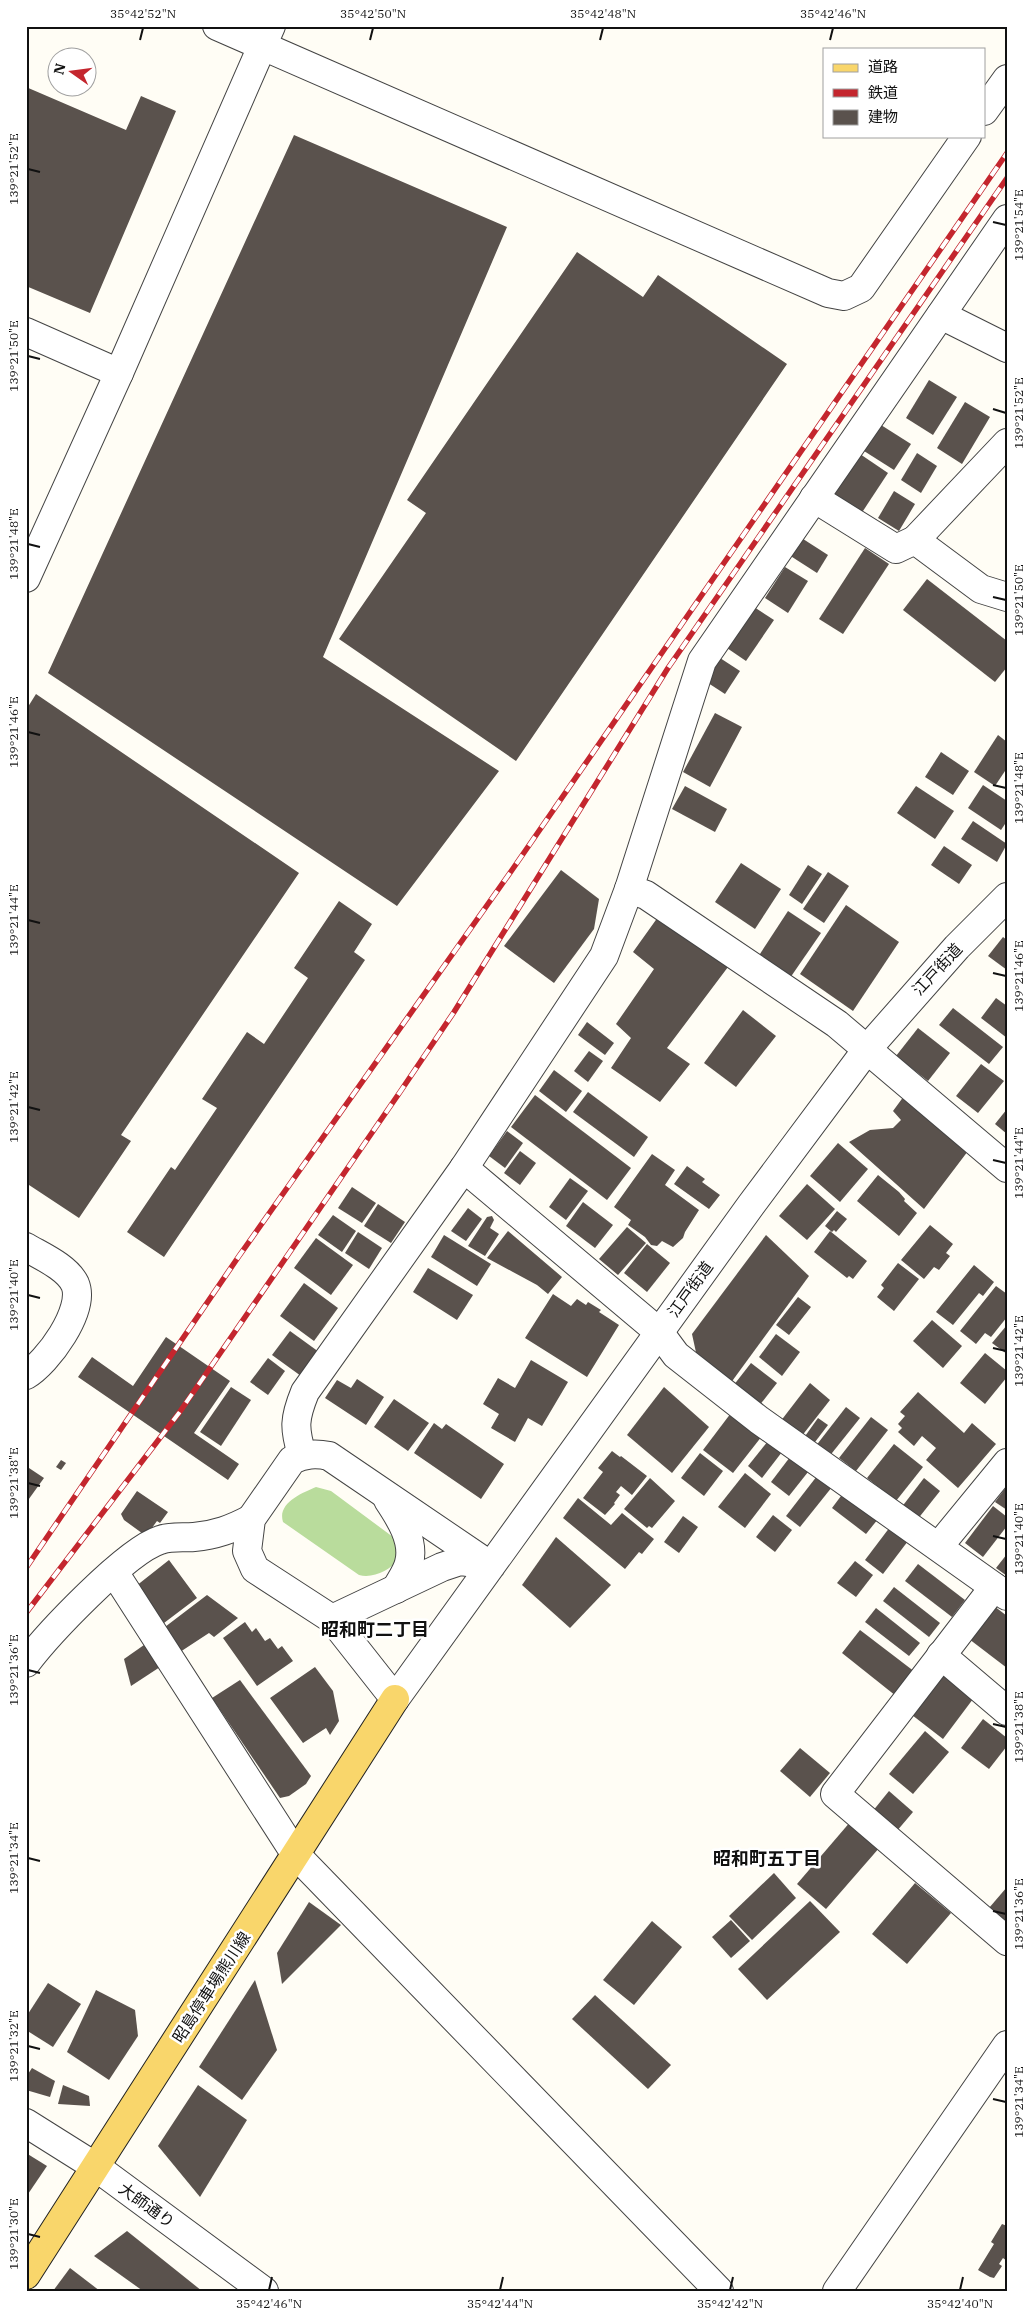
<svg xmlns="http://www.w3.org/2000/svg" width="1033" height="2317" font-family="'IBM Plex Serif','Noto Sans JP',serif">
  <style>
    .forest { fill: #b9dc9c }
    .building { fill: #5a524d }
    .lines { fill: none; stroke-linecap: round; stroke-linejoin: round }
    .minor-casing { stroke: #444; stroke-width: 30 }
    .major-casing { stroke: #222; stroke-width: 30 }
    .minor { stroke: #fff; stroke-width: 28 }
    .major { stroke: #f9d66b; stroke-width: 28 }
    .rail-casing { stroke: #c4262e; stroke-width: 5.5 }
    .rail { stroke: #fff; stroke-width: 4; stroke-dasharray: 11; stroke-linecap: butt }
    .ticks { fill: none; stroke: #111; stroke-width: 2 }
    .labels { text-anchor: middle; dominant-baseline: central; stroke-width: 5; stroke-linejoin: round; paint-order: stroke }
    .street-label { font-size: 16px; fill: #111; stroke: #fff }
    .neighbourhood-label { font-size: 18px; font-weight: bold; fill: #111; stroke: #fff }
    .neatline { fill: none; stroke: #111; stroke-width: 2 }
    .ticks-label { font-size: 12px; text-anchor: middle; fill: #111 }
  </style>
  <rect width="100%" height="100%" fill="#fffdf5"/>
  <path class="forest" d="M316,1487L331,1491L393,1537L399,1547V1559C390,1570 373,1579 359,1575L283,1522C277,1503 302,1493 316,1487Z"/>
  <g class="building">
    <polygon points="26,87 126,130 141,96 176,111 90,313 26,286"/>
    <polygon points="294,135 507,227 323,657 499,771 397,906 48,673"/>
    <polygon points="577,252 643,297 658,275 787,364 516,761 339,639 426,513 407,500"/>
    <polygon points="929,380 957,397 933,435 906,418"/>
    <polygon points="965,402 990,417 962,464 937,448"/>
    <polygon points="881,425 911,444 894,470 864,451"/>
    <polygon points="917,453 937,466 921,493 901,480"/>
    <polygon points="860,454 888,473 861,514 833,495"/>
    <polygon points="894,491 915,504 899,531 878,518"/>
    <polygon points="800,537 828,555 817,573 789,555"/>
    <polygon points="865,548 889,564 843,634 819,619"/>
    <polygon points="785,567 808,581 788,613 765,598"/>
    <polygon points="927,579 1007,641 1007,667 995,682 903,610"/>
    <polygon points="751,605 774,620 746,661 724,646"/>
    <polygon points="720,658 740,671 725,694 705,681"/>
    <polygon points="36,694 299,873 121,1135 131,1141 79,1218 26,1183 26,710"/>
    <polygon points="715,713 742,727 710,787 683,772"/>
    <polygon points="998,735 1007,742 1007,768 995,786 974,772"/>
    <polygon points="941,752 969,771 953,795 925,777"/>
    <polygon points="983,785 1007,801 1007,821 1001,830 968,808"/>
    <polygon points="685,786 727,809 715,832 672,809"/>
    <polygon points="916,786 954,811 935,839 897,813"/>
    <polygon points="973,821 1007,844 997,862 961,839"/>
    <polygon points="944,846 972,865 959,884 931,865"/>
    <polygon points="741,863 781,889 755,929 715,902"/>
    <polygon points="808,865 822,874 802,904 789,895"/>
    <polygon points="561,870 599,899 594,929 554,983 504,946"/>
    <polygon points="828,872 849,886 824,923 803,909"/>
    <polygon points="339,901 372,924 354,952 365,960 164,1257 127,1232 171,1167 175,1170 217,1108 202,1099 247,1032 264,1044 308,978 294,968"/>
    <polygon points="846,905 899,942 853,1011 800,974"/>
    <polygon points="788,911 821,933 790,978 758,957"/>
    <polygon points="658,917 728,967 667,1048 690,1064 660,1102 611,1068 631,1038 616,1024 654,969 633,952"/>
    <polygon points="1003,937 1007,940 1007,970 988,956"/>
    <polygon points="996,998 1007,1006 1007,1038 981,1018"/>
    <polygon points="953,1008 1003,1047 989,1064 939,1025"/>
    <polygon points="743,1010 776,1036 736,1087 704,1063"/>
    <polygon points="587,1022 614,1043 605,1055 578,1035"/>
    <polygon points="918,1028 950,1053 928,1081 896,1056"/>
    <polygon points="589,1051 603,1061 588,1082 574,1071"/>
    <polygon points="981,1064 1004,1081 978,1113 956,1096"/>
    <polygon points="554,1070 582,1091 566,1112 539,1091"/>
    <polygon points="588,1092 648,1137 634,1157 573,1112"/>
    <polygon points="535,1095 631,1168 607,1200 511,1127"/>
    <polygon points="904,1096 968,1151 924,1209 849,1142 870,1130 893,1128 901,1120 893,1111"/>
    <polygon points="1007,1109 1007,1134 995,1124"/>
    <polygon points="507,1131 523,1143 505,1168 489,1156"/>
    <polygon points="838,1143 868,1169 840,1202 810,1176"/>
    <polygon points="520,1151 536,1163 520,1185 504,1173"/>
    <polygon points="652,1154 675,1170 665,1185 699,1210 685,1232 683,1238 673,1247 662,1241 657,1246 651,1245 645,1237 628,1225 631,1220 614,1207"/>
    <polygon points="687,1166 705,1179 702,1182 720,1195 709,1209 674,1184"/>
    <polygon points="878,1175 899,1192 905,1199 904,1201 917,1213 899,1236 857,1201"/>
    <polygon points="570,1178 588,1191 566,1220 549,1207"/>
    <polygon points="807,1184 835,1209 807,1240 779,1216"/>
    <polygon points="352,1187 376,1203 362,1223 338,1208"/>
    <polygon points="583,1202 613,1225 595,1248 566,1226"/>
    <polygon points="378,1204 405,1222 391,1243 364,1226"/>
    <polygon points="468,1208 482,1219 466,1241 451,1231"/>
    <polygon points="837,1211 847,1219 836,1232 834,1230 832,1232 825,1226"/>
    <polygon points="333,1215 356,1231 342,1252 318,1235"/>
    <polygon points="492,1216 494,1220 490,1228 499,1234 485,1256 468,1246 487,1217"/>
    <polygon points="930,1225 953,1244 946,1253 950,1256 939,1270 934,1267 924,1279 901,1260"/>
    <polygon points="627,1227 646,1243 618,1275 599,1259"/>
    <polygon points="508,1231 562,1277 548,1294 537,1285 487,1258"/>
    <polygon points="830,1231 867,1261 853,1279 849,1276 847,1278 814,1252"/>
    <polygon points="358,1232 382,1248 369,1269 345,1253"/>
    <polygon points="444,1235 491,1264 477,1286 431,1257"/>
    <polygon points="766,1235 809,1276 730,1384 697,1357 692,1334"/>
    <polygon points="316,1238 353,1265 331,1295 294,1268"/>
    <polygon points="647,1244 670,1263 647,1292 624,1273"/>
    <polygon points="898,1263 919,1279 894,1311 877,1297 884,1288 881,1285"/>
    <polygon points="974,1265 994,1282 983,1296 979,1293 953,1325 936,1312"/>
    <polygon points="428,1268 473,1295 457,1320 413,1292"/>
    <polygon points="304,1283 338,1308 314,1341 280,1316"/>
    <polygon points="996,1286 1007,1294 1007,1317 991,1337 985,1333 976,1344 960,1331"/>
    <polygon points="553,1294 571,1306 577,1299 586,1305 588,1302 601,1310 599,1312 619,1325 587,1377 525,1338"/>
    <polygon points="798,1297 811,1307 789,1335 776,1325"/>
    <polygon points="932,1320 962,1346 943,1368 913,1341"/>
    <polygon points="1007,1325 1007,1354 992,1343"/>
    <polygon points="290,1331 319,1352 301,1376 272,1355"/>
    <polygon points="776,1334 800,1352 782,1376 759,1357"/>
    <polygon points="166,1337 230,1381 194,1433 239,1464 228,1480 78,1377 92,1357 133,1386"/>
    <polygon points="985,1353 1007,1371 1007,1377 985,1404 960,1383"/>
    <polygon points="268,1358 285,1371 268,1395 250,1382"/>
    <polygon points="531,1360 568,1382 542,1426 528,1418 515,1442 491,1428 499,1414 483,1404 498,1378 515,1388"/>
    <polygon points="751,1363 777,1383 759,1406 733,1386"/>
    <polygon points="357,1379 384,1397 366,1425 325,1398 337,1380 351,1388"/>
    <polygon points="810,1383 830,1400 801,1437 780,1422"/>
    <polygon points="231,1387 251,1400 221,1446 200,1432"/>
    <polygon points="664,1387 709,1427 672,1473 627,1435"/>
    <polygon points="918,1392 964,1433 972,1423 996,1444 958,1488 926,1460 936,1448 922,1436 914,1446 898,1432 902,1428 898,1424 905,1416 900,1412"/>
    <polygon points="394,1399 429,1423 408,1451 374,1427"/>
    <polygon points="846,1407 860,1418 828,1458 815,1447"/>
    <polygon points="731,1413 762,1436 733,1473 703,1450"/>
    <polygon points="871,1417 888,1430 856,1471 839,1458"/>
    <polygon points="818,1418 828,1425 812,1446 803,1439"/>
    <polygon points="434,1423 442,1429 446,1424 504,1464 481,1499 414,1453"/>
    <polygon points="768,1441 782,1452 762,1478 748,1466"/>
    <polygon points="894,1444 923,1467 896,1501 867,1478"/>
    <polygon points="612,1451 620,1457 621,1456 647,1476 632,1495 621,1486 616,1492 620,1495 614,1503 615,1504 605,1515 583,1498 603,1472 598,1468"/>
    <polygon points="700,1453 723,1471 704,1496 681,1478"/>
    <polygon points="790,1457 808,1472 789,1496 771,1482"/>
    <polygon points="61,1460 66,1463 61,1470 56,1467"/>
    <polygon points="26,1466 44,1478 26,1503"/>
    <polygon points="745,1473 771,1494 745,1528 718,1507"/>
    <polygon points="817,1476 832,1487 800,1527 786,1516"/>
    <polygon points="650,1478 675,1501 652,1528 649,1526 647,1528 624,1509"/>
    <polygon points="924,1478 940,1491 917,1520 901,1508"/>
    <polygon points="1007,1486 1007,1510 995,1502"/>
    <polygon points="137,1491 168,1512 160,1523 157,1521 146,1536 124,1520 121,1514"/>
    <polygon points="844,1492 878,1519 866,1534 832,1508"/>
    <polygon points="578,1498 611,1525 622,1513 654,1539 642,1554 639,1552 625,1569 563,1518"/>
    <polygon points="993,1506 1007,1517 1007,1526 983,1557 965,1543"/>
    <polygon points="773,1515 792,1530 775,1552 756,1537"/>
    <polygon points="683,1516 698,1527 679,1553 664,1542"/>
    <polygon points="890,1527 908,1541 883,1574 865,1560"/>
    <polygon points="556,1537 611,1585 570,1628 522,1585"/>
    <polygon points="1007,1554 1007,1576 996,1568"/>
    <polygon points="169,1560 197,1598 164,1623 157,1613 131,1590"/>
    <polygon points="855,1561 873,1575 856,1597 837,1583"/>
    <polygon points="918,1564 965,1600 952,1617 905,1581"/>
    <polygon points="894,1587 940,1623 929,1637 883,1601"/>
    <polygon points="207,1595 238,1618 214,1637 209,1633 180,1652 161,1630"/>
    <polygon points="994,1606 1007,1616 1007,1668 969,1639"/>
    <polygon points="876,1608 920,1643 909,1656 865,1622"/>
    <polygon points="245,1622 252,1632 256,1628 265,1641 270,1638 278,1649 282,1646 293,1661 257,1686 223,1638"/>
    <polygon points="860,1630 915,1672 896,1696 842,1653"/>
    <polygon points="144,1645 160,1667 131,1686 124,1659"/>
    <polygon points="315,1667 333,1691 339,1721 330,1735 326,1728 303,1743 270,1698"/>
    <polygon points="946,1671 976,1695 943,1739 912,1715"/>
    <polygon points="240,1680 311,1776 306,1784 289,1796 280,1798 212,1698"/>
    <polygon points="983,1719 1007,1738 1007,1746 989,1769 961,1748"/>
    <polygon points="925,1731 949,1752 913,1794 889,1774"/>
    <polygon points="800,1748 830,1773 810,1797 780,1771"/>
    <polygon points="889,1791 913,1812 896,1832 872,1812"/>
    <polygon points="851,1821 880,1847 826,1909 797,1884"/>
    <polygon points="774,1873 796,1898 752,1940 729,1916"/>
    <polygon points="915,1883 951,1913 907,1964 872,1934"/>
    <polygon points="1007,1887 1007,1923 989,1908"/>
    <polygon points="810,1901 840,1932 767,2000 738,1969"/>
    <polygon points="309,1902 341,1925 282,1984 277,1953"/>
    <polygon points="731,1920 750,1941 731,1958 712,1937"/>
    <polygon points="652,1921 682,1947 634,2005 603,1980"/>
    <polygon points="255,1980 277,2050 242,2100 199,2067"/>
    <polygon points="48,1983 81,2004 53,2047 26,2030 26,2017"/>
    <polygon points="96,1990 135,2010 138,2036 109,2080 67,2052"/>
    <polygon points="595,1995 671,2065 648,2089 572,2019"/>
    <polygon points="32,2068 55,2081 50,2097 26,2090 26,2077"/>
    <polygon points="63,2085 89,2096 90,2106 58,2104"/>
    <polygon points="198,2085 247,2120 200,2197 158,2146"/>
    <polygon points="26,2153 47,2166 26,2197"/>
    <polygon points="1002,2224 1007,2226 1007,2261 1003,2258 999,2264 1002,2266 994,2278 990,2277 978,2270 994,2244 991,2242"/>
    <polygon points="127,2231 202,2291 143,2291 94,2256"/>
    <polygon points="70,2268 100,2291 53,2291"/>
  </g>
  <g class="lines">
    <g class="minor-casing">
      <g id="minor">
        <polyline points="217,26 828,293 844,296 861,288 967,136"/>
        <polyline points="984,111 1007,79"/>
        <polyline points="941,315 1007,348"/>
        <polyline points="26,332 119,373"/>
        <polyline points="814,498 896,549 915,540 981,589 1007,597"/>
        <polyline points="915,540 1007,443"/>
        <polyline points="26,578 119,373 271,26"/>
        <polyline points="629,889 646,895 837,1024 1007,1168"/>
        <polyline points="464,1168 659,1332 676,1355 759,1420 1007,1596"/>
        <path d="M26,1247C41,1256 67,1267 75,1284C86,1310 47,1363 26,1375"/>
        <path d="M302,1455C294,1428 294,1419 305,1392L464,1168L604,956L629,889L702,661L1007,219"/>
        <path d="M388,1500C400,1518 415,1541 409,1563C407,1572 400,1581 396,1589"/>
        <polyline points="939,1546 1007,1463"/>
        <path d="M491,1566L329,1456C315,1453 305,1454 292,1460L251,1519L247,1551L255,1569L332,1619L395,1699L751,1205L868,1048L957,947L1007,897"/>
        <polyline points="114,1572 296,1855 719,2291"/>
        <polyline points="994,1587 835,1794 1007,1941"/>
        <polyline points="332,1619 442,1567 460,1561 487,1565"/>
        <polyline points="941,1655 1007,1711"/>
        <path d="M26,1663C48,1634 126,1551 160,1540C170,1536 183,1538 194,1537C216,1535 232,1529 251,1519"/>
        <polyline points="26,2123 96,2167 264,2291"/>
        <polyline points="837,2291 1007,2045"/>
      </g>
    </g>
    <g class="major-casing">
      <polyline id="major" points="26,2275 395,1699"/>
    </g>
    <use href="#minor" class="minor"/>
    <use href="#major" class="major"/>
    <g class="rail-casing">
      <g id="rail">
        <polyline points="26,1568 239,1256 512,870 1007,153"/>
        <polyline points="26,1613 179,1413 400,1092 454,1012 668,668 1007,178"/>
      </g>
    </g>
    <use href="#rail" class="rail"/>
  </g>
  <path class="ticks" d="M140,40L143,28M370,40L373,28M600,40L603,28M830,40L833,28M28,169L40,172M993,222L1006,225M28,356L40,359M993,409L1006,413M28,544L40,547M993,597L1006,600M28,732L40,735M993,785L1006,788M28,920L40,923M993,973L1006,976M28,1107L40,1110M993,1160L1006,1163M28,1295L40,1298M993,1348L1006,1351M28,1483L40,1486M993,1536L1006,1539M28,1670L40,1673M993,1724L1006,1727M28,1858L40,1861M993,1911L1006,1914M28,2046L40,2049M993,2099L1006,2102M28,2234L40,2237M269,2290L272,2277M500,2290L503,2277M730,2290L733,2277M960,2290L963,2277"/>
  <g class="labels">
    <g class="street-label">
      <text transform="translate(937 969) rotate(-47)">江戸街道</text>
      <text transform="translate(690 1289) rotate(-54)">江戸街道</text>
      <text transform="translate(211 1987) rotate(-57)">昭島停車場熊川線</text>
      <text transform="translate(147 2205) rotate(36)">大師通り</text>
    </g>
    <g class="neighbourhood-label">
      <text x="375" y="1629">昭和町二丁目</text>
      <text x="767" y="1858">昭和町五丁目</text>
    </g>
  </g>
  <rect width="1033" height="2317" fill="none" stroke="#ffffff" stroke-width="55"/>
  <rect x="823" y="48" width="162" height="90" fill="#ffffff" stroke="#a0a0a0"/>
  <rect x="833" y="64" width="25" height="8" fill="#f9d66b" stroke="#a0a0a0"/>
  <text x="868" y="72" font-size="15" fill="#111111">道路</text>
  <rect x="833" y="89" width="25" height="8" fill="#c4262e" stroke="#a0a0a0"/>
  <text x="868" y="98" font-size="15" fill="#111111">鉄道</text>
  <rect x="833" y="110" width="25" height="15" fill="#5a524d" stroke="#a0a0a0"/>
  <text x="868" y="122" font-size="15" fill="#111111">建物</text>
  <g transform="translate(72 72) rotate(284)"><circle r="24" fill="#ffffff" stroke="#a0a0a0"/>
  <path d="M0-4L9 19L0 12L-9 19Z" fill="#c4262e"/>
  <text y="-8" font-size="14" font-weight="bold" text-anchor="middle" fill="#111111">N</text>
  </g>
  <rect x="28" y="28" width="978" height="2262" class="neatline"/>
  <g class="ticks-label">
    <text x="143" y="18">35°42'52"N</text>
    <text x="373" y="18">35°42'50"N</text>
    <text x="603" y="18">35°42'48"N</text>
    <text x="833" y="18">35°42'46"N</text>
    <text transform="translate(14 169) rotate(-90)" y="4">139°21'52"E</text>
    <text transform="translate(1019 225) rotate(-90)" y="4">139°21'54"E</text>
    <text transform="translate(14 356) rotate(-90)" y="4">139°21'50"E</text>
    <text transform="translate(1019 413) rotate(-90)" y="4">139°21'52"E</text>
    <text transform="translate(14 544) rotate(-90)" y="4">139°21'48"E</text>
    <text transform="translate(1019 600) rotate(-90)" y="4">139°21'50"E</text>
    <text transform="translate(14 732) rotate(-90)" y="4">139°21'46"E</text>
    <text transform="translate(1019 788) rotate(-90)" y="4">139°21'48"E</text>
    <text transform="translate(14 920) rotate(-90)" y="4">139°21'44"E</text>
    <text transform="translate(1019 976) rotate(-90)" y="4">139°21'46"E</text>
    <text transform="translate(14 1107) rotate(-90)" y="4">139°21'42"E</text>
    <text transform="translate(1019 1163) rotate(-90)" y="4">139°21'44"E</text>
    <text transform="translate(14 1295) rotate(-90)" y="4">139°21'40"E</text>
    <text transform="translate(1019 1351) rotate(-90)" y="4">139°21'42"E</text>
    <text transform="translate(14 1483) rotate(-90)" y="4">139°21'38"E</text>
    <text transform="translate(1019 1539) rotate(-90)" y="4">139°21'40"E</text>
    <text transform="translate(14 1670) rotate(-90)" y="4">139°21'36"E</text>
    <text transform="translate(1019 1727) rotate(-90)" y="4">139°21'38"E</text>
    <text transform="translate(14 1858) rotate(-90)" y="4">139°21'34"E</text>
    <text transform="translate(1019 1914) rotate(-90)" y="4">139°21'36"E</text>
    <text transform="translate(14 2046) rotate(-90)" y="4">139°21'32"E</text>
    <text transform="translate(1019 2102) rotate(-90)" y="4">139°21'34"E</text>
    <text transform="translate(14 2234) rotate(-90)" y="4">139°21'30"E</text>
    <text x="269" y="2308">35°42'46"N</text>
    <text x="500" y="2308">35°42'44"N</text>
    <text x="730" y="2308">35°42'42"N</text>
    <text x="960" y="2308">35°42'40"N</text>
  </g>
</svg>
